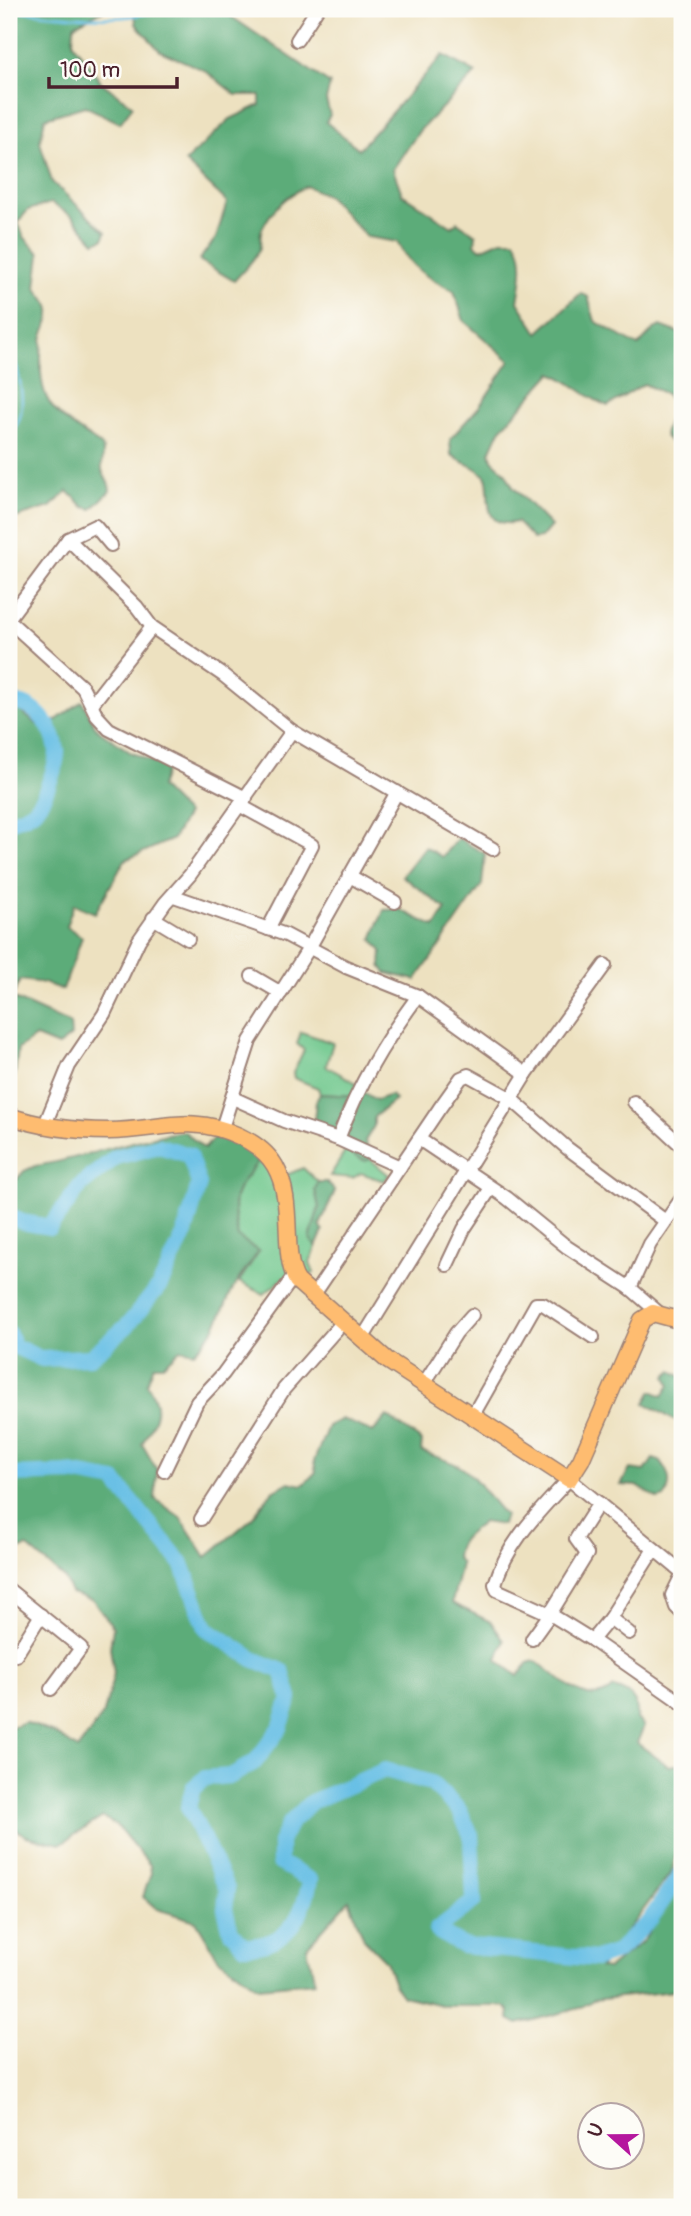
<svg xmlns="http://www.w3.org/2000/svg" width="691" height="2216" font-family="Pangolin,sans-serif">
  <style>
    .green { fill: #71c88e; stroke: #5e745c; stroke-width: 2 }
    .forest { fill: #5cac79; stroke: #536652; stroke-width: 2 }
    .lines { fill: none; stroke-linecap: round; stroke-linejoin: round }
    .stream { stroke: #68bfe5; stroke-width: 2.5 }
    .river { stroke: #68bfe5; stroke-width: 16 }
    .minor-casing { stroke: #9c8076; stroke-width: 16 }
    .major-casing { stroke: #9c8076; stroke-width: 19 }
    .minor { stroke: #fff; stroke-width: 12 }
    .major { stroke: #febc70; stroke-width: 16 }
  </style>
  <rect width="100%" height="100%" fill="#fdfcf7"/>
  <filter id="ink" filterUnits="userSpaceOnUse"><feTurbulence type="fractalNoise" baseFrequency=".0143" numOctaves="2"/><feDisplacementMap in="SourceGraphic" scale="14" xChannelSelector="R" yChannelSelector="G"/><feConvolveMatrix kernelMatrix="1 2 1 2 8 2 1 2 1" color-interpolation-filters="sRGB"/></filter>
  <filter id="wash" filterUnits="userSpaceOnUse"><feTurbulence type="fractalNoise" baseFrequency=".00686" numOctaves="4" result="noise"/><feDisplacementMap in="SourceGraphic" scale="28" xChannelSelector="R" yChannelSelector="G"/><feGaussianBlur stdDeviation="1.57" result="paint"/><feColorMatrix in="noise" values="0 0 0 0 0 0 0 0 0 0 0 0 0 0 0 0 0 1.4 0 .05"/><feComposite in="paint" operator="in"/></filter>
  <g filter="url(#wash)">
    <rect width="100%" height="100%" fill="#ede1c0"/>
    <g class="green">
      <polygon points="301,1032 333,1043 326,1066 353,1081 363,1092 358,1096 320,1094 318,1088 294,1078 293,1073 304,1050 297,1044"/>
      <polygon points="348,1147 363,1160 370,1159 389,1175 384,1181 361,1173 353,1178 330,1176"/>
      <path d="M260,1159L277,1179L303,1168L318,1182L315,1190L319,1207L310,1239L316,1247L310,1263L314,1273L307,1277L289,1274L264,1294L239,1282L259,1251L238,1237C229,1194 234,1192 260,1159Z"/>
    </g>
    <g class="forest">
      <path d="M9,9H228L226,13L330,84L326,100L330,115L326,122L359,149L443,55L476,73L420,130L393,169L402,194L452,227L457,222L476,235L475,244L481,249L501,240H515C527,257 521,283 518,302L538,333L581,293L588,297L595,321L638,346L654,329L661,326L682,334V367L677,380L682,387V444L671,443L664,435L672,410L671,401L666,394L644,384L608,406C586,398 575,383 552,373L500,430L490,452L492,460L505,472L513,487L551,526L541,538L533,539L517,522C476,531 494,487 485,476C476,465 461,464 451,454L450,439L479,407L510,361L464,321L454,291C429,279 410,268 397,242L367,237L328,196L306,186C288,195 271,210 262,229C259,235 262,243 259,250C253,262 242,272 234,281L199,260L216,238L227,202L185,162L230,119L260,105V95H236L204,70L160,51L136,24L135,11L106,9L74,25L73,43L101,82L133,106L120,123L85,106L45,118L40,142L52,182L106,232L103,239L95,242L72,216L51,203L28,210L18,222L24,237L40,254L36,287C40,295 49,301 50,310C52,320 43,331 42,341C36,406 52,412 102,446C105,455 101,461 102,470C104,478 110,482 110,491L92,509L84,507L68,491L50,507L9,520Z"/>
      <polygon points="82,701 96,728 130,752 167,768 160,787 187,814 173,839 125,860 95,913 74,904 66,926 82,937 63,990 44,983 20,980 12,998 70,1024 71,1036 58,1046 36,1037 18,1049 15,1075 9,1086 9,713 19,710 38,725 55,721"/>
      <polygon points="458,838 485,854 482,885 416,980 386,973 381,966 382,951 372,939 384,910 399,909 435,927 446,909 402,876 425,847 442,857"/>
      <polygon points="363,1092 376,1100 391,1095 395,1100 374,1117 374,1126 365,1141 370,1159 366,1161 355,1157 348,1147 347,1139 314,1121 316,1101 320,1094 358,1096"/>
      <path d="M184,1131L204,1149L216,1135L237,1141L260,1159C234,1192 229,1194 238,1237L259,1251C250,1265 235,1281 229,1297C217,1324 216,1330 194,1352L180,1349L163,1365H154L147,1384C164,1409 155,1420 142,1444L157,1470L155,1499L180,1517L206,1557L250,1520L273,1491L289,1482L303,1485L316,1472L314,1461L328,1426L342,1419L373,1432L387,1416L422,1441L421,1451C433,1456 448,1460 459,1466C478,1477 489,1500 505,1515L502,1525L483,1522C471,1533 458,1537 456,1557L461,1564L452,1603L491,1622L504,1641L497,1660L518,1676L528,1663L535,1661C558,1674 586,1712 613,1688C630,1692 639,1700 637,1719L644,1726L637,1743L668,1766L682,1764V1828L672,1871L600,1968L608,1969L644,1940L682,1879V1990L593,2000L580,2008L518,2024L509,2019L510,2011L504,2006H446L403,1996L394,1984L386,1961L364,1939L349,1900L307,1947L315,1982L258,1987L218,1958L196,1921L157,1909L143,1897L151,1873L150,1865L118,1827L103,1817L60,1844L26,1836L9,1824V1728L25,1722L54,1733L78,1749L104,1713L114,1673L110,1648L113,1627L93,1600L71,1593L64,1578L28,1547L9,1552V1188L24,1171L35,1166C86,1158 133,1138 184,1131Z"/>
      <polygon points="318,1182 327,1182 335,1191 320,1225 323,1231 316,1247 310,1239 319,1207 315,1190"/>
      <polygon points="672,1371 682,1377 682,1425 645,1403 652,1391 663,1396 670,1385 666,1376"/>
      <path d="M653,1459L660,1461C670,1474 672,1483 665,1497L658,1499L637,1486L621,1485L630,1469L645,1471Z"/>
    </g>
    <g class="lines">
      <g class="stream">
        <path d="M9,10C53,14 119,26 160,9"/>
        <path d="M9,342C17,365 33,417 9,433"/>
      </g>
      <g class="river">
        <path d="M9,703C34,700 54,727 57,751C58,763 43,804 33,811C27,816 16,819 9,822"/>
        <polyline points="9,1215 22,1222 50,1227 81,1185 116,1157 159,1146 189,1155 199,1184 185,1233 160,1285 127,1326 90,1357 42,1359 14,1346 9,1334"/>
        <path d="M9,1475L71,1473L115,1481L182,1564L206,1628L253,1659L282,1671L290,1698L280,1728L255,1762L231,1776L205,1778L193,1788L188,1807L227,1889L225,1909L231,1932L245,1946C288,1946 303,1917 310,1880L280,1863V1842L289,1824L311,1802L385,1770L431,1783L459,1810L471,1835L474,1901L436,1930L463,1946L596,1959L617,1952L649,1921L682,1872"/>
      </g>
    </g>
  </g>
  <g filter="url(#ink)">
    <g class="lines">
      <g class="minor-casing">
        <g id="minor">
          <polyline points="297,40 317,9"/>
          <polyline points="68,539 137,607 152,627 223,675 292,731 493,849"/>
          <polyline points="9,618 68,539 95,526 111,545"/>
          <polyline points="9,621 83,688 97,716 109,729 246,798"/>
          <polyline points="92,704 152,627"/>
          <polyline points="241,806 312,845 268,929"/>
          <polyline points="350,876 395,902"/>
          <polyline points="174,896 286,935 346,967 418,996 526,1074 362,1339"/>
          <polyline points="153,918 188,939"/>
          <polyline points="252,976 281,993"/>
          <polyline points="526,1074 605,965"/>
          <path d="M233,1098L284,1121L338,1139C360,1082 382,1045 418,996"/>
          <polyline points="634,1102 682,1146"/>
          <polyline points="44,1127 69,1066 104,1014 139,940 165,903 190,875 292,731"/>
          <polyline points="222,1128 250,1041 309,948 397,792"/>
          <polyline points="338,1139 400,1167"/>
          <polyline points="419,1139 507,1198 567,1247 630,1288 650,1244 682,1198"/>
          <polyline points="447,1265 464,1229 491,1188"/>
          <polyline points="630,1288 659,1313"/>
          <polyline points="313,1296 439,1109 461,1078 468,1075 510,1098 567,1148 664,1220"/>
          <polyline points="425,1382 456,1333 472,1315"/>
          <polyline points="473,1415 536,1304 543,1304 593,1337"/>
          <polyline points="164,1471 197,1402 223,1374 294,1276"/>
          <polyline points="599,1503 576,1539 587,1554 550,1614 592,1640 610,1618"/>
          <polyline points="201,1519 284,1389 342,1323"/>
          <polyline points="682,1575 672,1595 676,1607 682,1613"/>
          <polyline points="9,1590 81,1648 51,1689"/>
          <polyline points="629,1633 610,1618 654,1549"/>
          <path d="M532,1639L550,1614L497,1590L495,1584C508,1541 539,1512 569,1479L682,1572"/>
          <polyline points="592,1640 682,1703"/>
          <polyline points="16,1655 41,1615"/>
        </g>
      </g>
      <g class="major-casing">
        <path id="major" d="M9,1116C41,1127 74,1131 109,1131C158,1131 191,1113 239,1136C254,1143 267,1152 275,1166C296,1203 280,1251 297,1281L387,1360L569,1479L581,1460L642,1320L653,1313L682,1321"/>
      </g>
      <use href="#minor" class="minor"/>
      <use href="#major" class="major"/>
    </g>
  </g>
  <rect width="691" height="2216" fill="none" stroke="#fdfcf7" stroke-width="35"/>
  <g transform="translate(611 2136) rotate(291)"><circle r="33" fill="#fdfcf7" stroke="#b5a4a5" stroke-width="2"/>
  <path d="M0-5L12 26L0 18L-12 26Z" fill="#b5179e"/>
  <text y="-10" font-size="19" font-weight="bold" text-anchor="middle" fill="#4a1f2b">U</text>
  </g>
  <path d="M49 77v10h128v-10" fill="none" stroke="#4a1f2b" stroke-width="3.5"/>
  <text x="60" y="77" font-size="21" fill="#4a1f2b" stroke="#fdfcf7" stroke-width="5" paint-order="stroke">100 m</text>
</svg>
